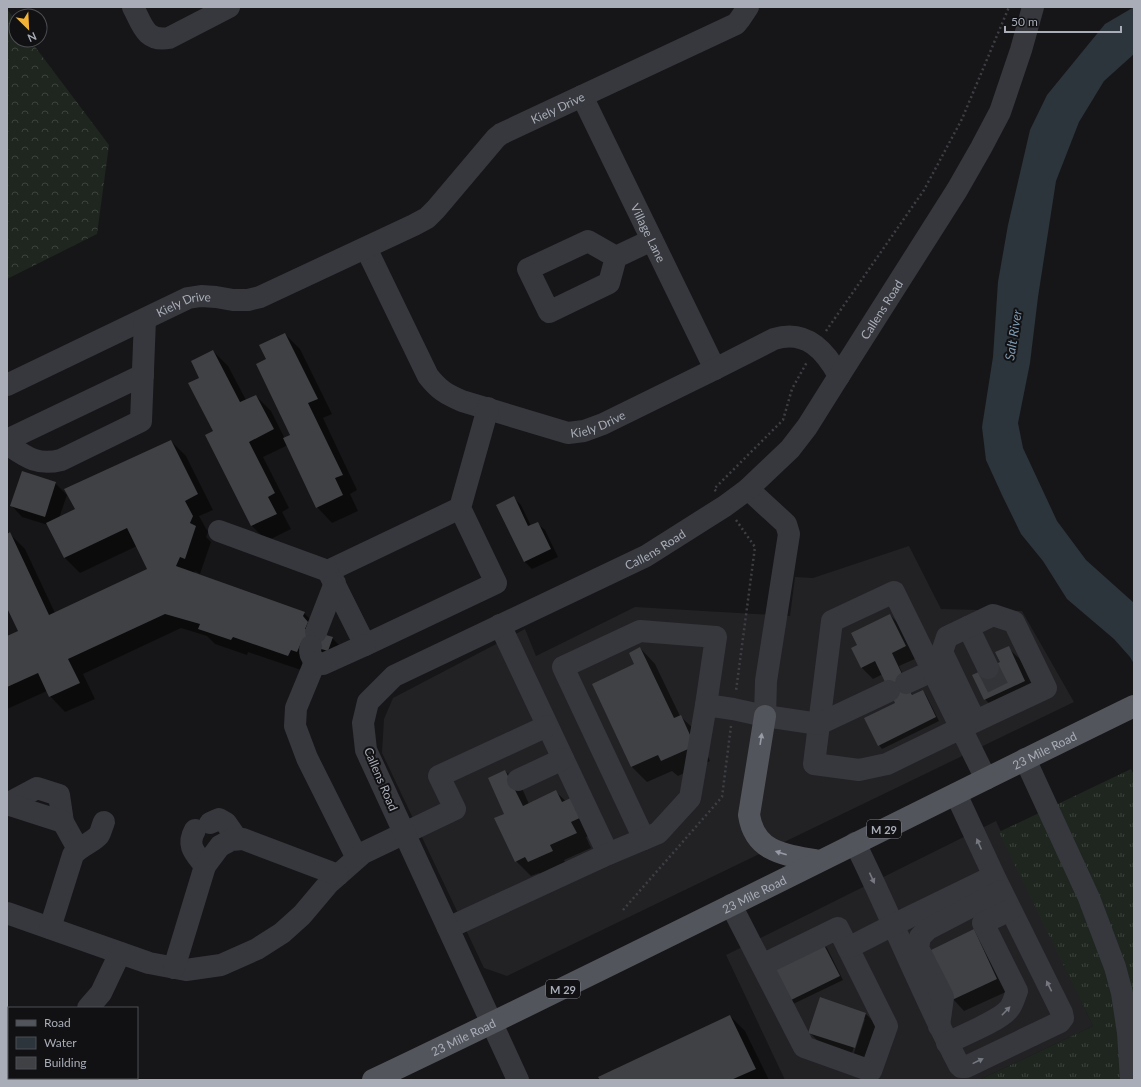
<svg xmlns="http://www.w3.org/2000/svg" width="1141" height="1087" font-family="Lato,sans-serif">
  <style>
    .built { fill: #222225 }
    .grass { fill: url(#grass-tufts) }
    .forest { fill: url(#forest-crowns) }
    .water { fill: #2c353c }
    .shadow { fill: #0007; fill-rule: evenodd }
    .building { fill: #404145 }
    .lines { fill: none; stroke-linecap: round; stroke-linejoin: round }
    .minor-tunnel { stroke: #333438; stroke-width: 22; stroke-dasharray: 22 11; stroke-linecap: butt }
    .path { stroke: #3d3f44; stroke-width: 2.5; stroke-dasharray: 2 3; stroke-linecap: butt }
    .minor { stroke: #37383d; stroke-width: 22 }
    .major { stroke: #53555c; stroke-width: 22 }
    .oneway { fill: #979ba6 }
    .oneway2 { fill: #757881 }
    .labels { text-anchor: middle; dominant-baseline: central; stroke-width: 4; stroke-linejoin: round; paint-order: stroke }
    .shield { fill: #111113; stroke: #7b7e86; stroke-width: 1 }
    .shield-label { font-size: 11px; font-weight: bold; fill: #a8adb8 }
    .street-label { font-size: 12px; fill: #a8adb8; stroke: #111113 }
    .water-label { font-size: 13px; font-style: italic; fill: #7f9bb3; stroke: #111113 }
  </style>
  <defs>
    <pattern id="grass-tufts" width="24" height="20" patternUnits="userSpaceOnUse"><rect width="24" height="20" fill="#1e261f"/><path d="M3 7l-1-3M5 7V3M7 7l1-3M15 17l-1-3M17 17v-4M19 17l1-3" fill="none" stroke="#3c433d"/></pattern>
    <pattern id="forest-crowns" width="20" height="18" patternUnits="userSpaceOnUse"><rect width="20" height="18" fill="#1e261f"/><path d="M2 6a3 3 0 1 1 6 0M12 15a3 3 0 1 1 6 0" fill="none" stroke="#3c433d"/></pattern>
  </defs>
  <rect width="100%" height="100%" fill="#161618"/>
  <g class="built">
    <polygon points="909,546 941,609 1022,611 1074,702 507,976 484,968 382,753 384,719 393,698 525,629 536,656 635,607 790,616 795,577 813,578"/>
    <polygon points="996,821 1093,1026 979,1080 785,1080 726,955"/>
  </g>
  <polygon class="grass" points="1131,769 1134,775 1134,1080 979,1080 1093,1026 999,832"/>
  <polygon class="forest" points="7,9 16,21 16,40 30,40 109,145 97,234 7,279"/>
  <polygon class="water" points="1134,7 1134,54 1104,81 1079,122 1056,181 1038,297 1030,363 1018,423 1023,448 1057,521 1086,560 1134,603 1134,664 1130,657 1114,639 1067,599 1043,561 1021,534 1002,495 986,460 982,427 993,357 998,282 1008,225 1030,130 1047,95 1105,24"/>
  <g class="shadow">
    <polygon points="285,334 300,349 332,414 323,418 357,490 350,494 358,511 332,523 317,507 288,445 263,457 289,508 282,512 291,529 267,541 252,526 215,431 201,378 213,351 228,366 246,400 256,396 271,411 285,439 292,436 267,359"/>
    <polygon points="171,441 186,456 213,510 199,516 208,532 206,537 211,542 200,574 195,571 194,574 304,613 319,628 317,632 332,638 348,654 304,671 248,652 247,655 215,644 207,636 181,628 83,674 95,699 65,712 50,696 47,691 7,709 7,637 19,631 7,606 7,531 25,549 55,613 148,569 137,546 80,573 65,558 48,525 22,517 11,505 55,483 67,495 59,518 76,510"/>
    <polygon points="513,497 521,505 531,526 537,523 545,530 558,557 532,569 525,562 497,506"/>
    <polygon points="890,615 902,627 917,658 899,666 913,696 923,691 926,695 939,721 882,749 879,745 897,704 883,674 873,679 862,668 852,649 859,646"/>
    <polygon points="640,648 655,664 680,716 696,731 710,761 678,776 672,771 647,782 632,767 593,685 635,665"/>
    <polygon points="1008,648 1020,659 1036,693 996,711 985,699"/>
    <polygon points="505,771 521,786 529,804 556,792 599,832 586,837 591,848 564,860 567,866 544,877 539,873 531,876 516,861 505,814"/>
    <polygon points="974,931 985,942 1008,991 964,1011 953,999"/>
    <polygon points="823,945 827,948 843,980 791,1005 772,970"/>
    <path d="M821,999L866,1014L877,1025L866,1059L821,1044L810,1033ZM863,1019H865L854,1053H852Z"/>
    <polygon points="730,1016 745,1031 769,1080 601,1080"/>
  </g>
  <g class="building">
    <polygon points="285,333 318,399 308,403 343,475 335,478 343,495 316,508 283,438 290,435 256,364 266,359 259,345"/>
    <polygon points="213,350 240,402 256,395 274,429 249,442 275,493 268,497 277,514 251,526 205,435 213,431 188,383 199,378 191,361"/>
    <polygon points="171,440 198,494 185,501 193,516 190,523 196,526 185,559 180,557 176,566 305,612 303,616 308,622 305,629 333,637 328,651 301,643 297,652 291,650 288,656 233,637 231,640 198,629 200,624 165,614 68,659 80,683 49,697 38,673 7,687 7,636 18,631 7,608 7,534 10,532 49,615 147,569 127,528 64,558 46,523 75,509 64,489"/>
    <polygon points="22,471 56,482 45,517 10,506"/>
    <polygon points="514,496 528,526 538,522 551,549 524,562 496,505"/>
    <polygon points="890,614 906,646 892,653 912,695 923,690 936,717 878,746 864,718 895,703 875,661 861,668 851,648 857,645 851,633"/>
    <polygon points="1009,646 1025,681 984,700 972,675 1000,662 995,652"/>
    <polygon points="640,647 674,718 681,715 695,746 661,761 658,755 631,767 592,684 634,664 629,653"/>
    <polygon points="505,770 523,806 556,790 562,802 575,796 584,816 571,822 577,833 550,845 553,851 528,862 525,857 515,862 494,818 504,814 488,778"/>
    <polygon points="974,929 997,979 952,1000 929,951"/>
    <polygon points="823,943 840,976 787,1002 770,970"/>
    <polygon points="820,997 866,1013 855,1048 808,1033"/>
    <polygon points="730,1015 756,1069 731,1080 600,1080 598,1077"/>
  </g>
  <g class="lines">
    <polyline class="minor-tunnel" points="988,668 1000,692"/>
    <g class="path">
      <polyline points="826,331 924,190 962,119 1009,7"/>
      <polyline points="716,491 714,489 783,420 792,389 807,362"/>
      <polyline points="736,520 755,547 736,691"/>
      <polyline points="623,910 722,797 731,726"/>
    </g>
    <g class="minor">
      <path d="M133,7C142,24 145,42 169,38L229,7"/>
      <path id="s1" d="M582,96L715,369"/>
      <path id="s2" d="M366,248L428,376C439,390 446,394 462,401L568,433L584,431L603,424L715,369L774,339C806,329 825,350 839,376"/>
      <polyline points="616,257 588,241 528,269 549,312 609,283 616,257 652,240"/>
      <path id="s3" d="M7,385L188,298L201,296L216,297L233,300H248L260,297L414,225L427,218L436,209L496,138L501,134L736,24L740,19L748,7"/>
      <polyline points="7,440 143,375"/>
      <path d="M7,444C26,457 37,466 61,460L141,421L145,319"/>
      <polyline points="748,489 786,524 789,534 766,681 765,716"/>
      <polyline points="460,508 328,571 365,645 496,583 460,508 488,408"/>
      <polyline points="219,531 328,571"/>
      <polyline points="500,625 608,854"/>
      <polyline points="968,627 988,668"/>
      <polyline points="316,632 335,583"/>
      <path d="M311,646C308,654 313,663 323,664L365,645"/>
      <polyline points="315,662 296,708 295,726 307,758 357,858"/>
      <polyline points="906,683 932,671"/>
      <polyline points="975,721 942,652 947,637 993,615 1014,622 1046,688 961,728 887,764 859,770 814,764 832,621 894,592 986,779"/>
      <polyline points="1025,759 1089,898 1115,967 1122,993 1128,1033 1131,1080"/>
      <polyline points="518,780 563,759"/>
      <polyline points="7,804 37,788 59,795 63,822 78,849"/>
      <polyline points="7,804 63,822"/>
      <polyline points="210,823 219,819 226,823 237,839"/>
      <path d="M195,830C186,846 195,853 205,866"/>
      <polyline points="644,839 563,667 640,631 716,637 706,705"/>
      <path d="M855,843C891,916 921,992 959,1065L961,1067H966L1060,1022L1063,1018L1062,1013L994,876L956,794"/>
      <polyline points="731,905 804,1047 871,1071 887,1026 838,928 762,965"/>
      <polyline points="7,913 149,963 186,970 221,965 257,949 282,933 302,915 329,883 363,853 455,809 439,776 547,726"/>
      <path d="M50,928L73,855C80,846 92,843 99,835C101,832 102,826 104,822"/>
      <polyline points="448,928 608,854 658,833 690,798 706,705 733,709 765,716 819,724 889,691"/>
      <polyline points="848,948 893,925 994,876"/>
      <polyline points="174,968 205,866 220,846 231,840 243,839 338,875"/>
      <polyline points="88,1008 101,993 120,953"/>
      <polyline points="939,1026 943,997 918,948 920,937 928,929 1001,891"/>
      <path d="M947,1043C963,1035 997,1022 1008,1010C1013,1005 1014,998 1017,991L983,923L1010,910"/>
      <polyline points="20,1080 23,1078"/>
      <path id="s4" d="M518,1080L366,750L363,723L368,702L394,676L646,556L725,506L748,489L790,449L807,427L839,376L957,190L981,148L1000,112L1021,50L1033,7"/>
    </g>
    <g class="major">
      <path d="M765,716L749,815C755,854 788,855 819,861"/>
      <path id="s5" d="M373,1080C628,959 880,830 1134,706"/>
    </g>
  </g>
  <defs><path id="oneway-solid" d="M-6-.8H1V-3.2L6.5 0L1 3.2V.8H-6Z"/></defs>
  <g class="oneway">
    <use href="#oneway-solid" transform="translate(761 739) rotate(-81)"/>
    <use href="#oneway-solid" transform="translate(781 853) rotate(-162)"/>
  </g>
  <g class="oneway2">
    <use href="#oneway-solid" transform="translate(979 844) rotate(-114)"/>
    <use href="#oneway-solid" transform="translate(872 878) rotate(65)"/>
    <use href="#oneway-solid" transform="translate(1049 986) rotate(-116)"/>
    <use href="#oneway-solid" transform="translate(1006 1011) rotate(-46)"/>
    <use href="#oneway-solid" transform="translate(978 1061) rotate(-26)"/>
  </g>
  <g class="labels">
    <g class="shield">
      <rect x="867" y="820" width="34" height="18" rx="3"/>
      <rect x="546" y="980" width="34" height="18" rx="3"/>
    </g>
    <g class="shield-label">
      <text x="884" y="829">M 29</text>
      <text x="563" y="989">M 29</text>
    </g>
    <g class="street-label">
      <text stroke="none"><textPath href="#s3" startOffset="633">Kiely Drive</textPath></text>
      <text stroke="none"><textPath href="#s1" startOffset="152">Village Lane</textPath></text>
      <text stroke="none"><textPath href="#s3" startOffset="195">Kiely Drive</textPath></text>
      <text stroke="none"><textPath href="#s4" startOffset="1075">Callens Road</textPath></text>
      <text stroke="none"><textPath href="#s2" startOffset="327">Kiely Drive</textPath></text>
      <text stroke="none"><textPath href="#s4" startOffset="739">Callens Road</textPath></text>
      <text stroke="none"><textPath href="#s5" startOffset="748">23 Mile Road</textPath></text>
      <text transform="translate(381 779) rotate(67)">Callens Road</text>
      <text stroke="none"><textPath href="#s5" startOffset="424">23 Mile Road</textPath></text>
      <text stroke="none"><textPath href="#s5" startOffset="100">23 Mile Road</textPath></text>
    </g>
    <g class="water-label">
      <text transform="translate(1013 335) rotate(-81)">Salt River</text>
    </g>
  </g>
  <rect width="1141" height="1087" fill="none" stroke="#a8adb8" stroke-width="16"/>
  <rect x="8" y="1007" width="130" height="72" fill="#111113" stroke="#4d4f55"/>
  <rect x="16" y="1020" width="20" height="6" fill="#53555c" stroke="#4d4f55"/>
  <text x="44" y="1027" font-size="12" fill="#a8adb8">Road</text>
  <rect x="16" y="1037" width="20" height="12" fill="#2c353c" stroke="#4d4f55"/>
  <text x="44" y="1047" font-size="12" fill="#a8adb8">Water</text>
  <rect x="16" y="1057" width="20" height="12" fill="#404145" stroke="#4d4f55"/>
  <text x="44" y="1067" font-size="12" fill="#a8adb8">Building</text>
  <g transform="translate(28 28) rotate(156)"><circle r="19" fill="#111113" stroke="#4d4f55"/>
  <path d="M0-3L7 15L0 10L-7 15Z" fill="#f2b134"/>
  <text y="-6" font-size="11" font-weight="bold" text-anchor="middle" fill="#a8adb8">N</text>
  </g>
  <path d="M1005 26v6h116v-6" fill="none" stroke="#a8adb8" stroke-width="2"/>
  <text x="1011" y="26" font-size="12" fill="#a8adb8" stroke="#111113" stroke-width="3" paint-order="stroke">50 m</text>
</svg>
